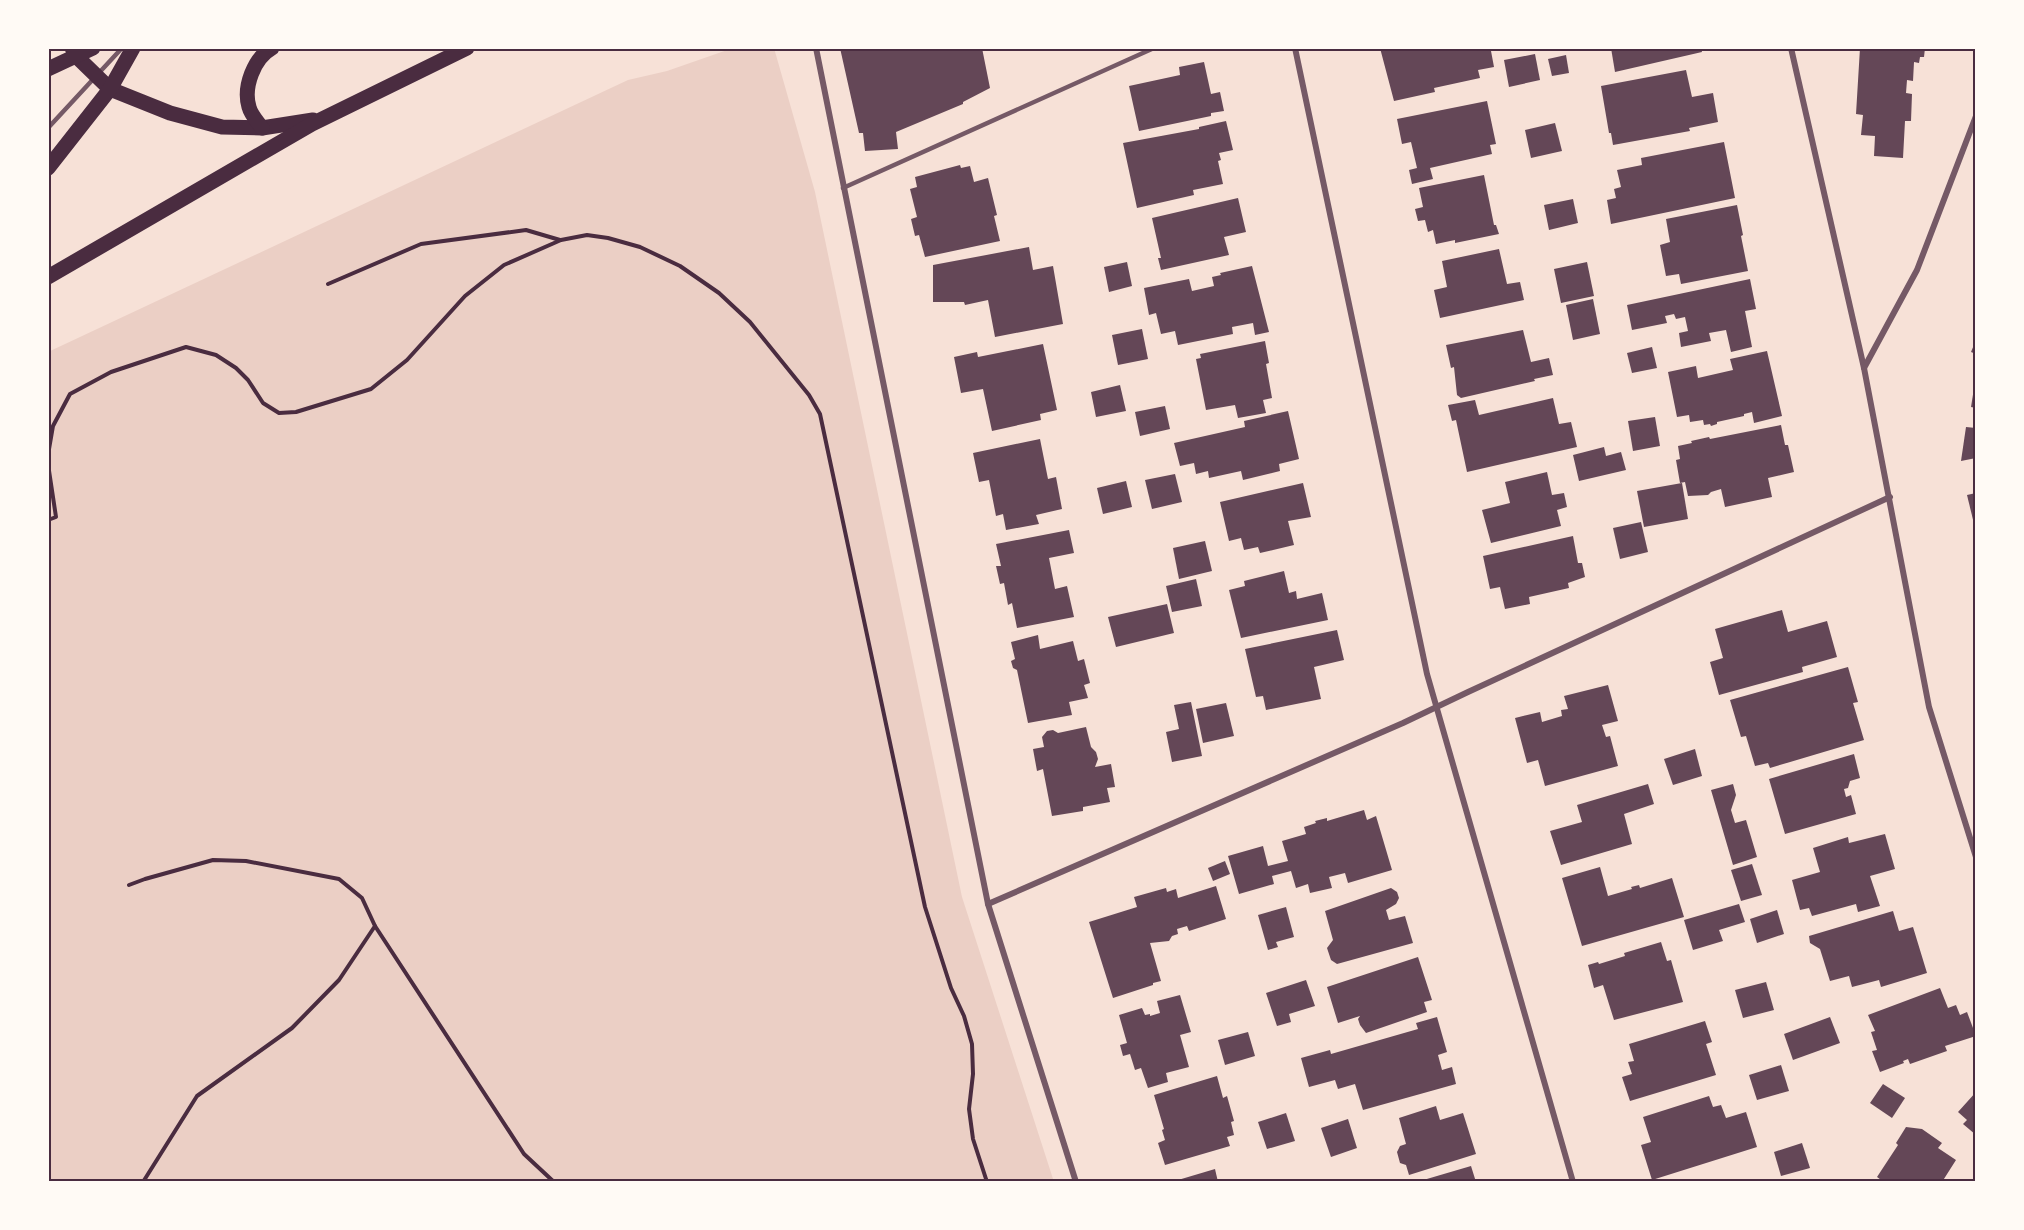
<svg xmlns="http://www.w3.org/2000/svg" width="2024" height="1230" font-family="Mulish,sans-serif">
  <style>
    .green { fill: #ebcfc5 }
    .building { fill: #644757 }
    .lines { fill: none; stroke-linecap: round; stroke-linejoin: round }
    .path { stroke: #4a2c40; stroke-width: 4 }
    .service { stroke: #755966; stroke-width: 4.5 }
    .minor { stroke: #755966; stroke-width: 6 }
    .primary { stroke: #4a2c40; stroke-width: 15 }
    .neatline { fill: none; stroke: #4a2c40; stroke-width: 2 }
  </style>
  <rect width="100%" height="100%" fill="#f7e1d7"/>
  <polygon class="green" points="733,48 774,48 815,192 962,897 1054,1182 48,1182 48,352 628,80 667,71"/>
  <g class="building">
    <polygon points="840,48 982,48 990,88 963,102 963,104 896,132 898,149 865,151 863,133 859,133"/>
    <polygon points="1380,48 1498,48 1498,49 1491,51 1494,67 1478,70 1480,78 1434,88 1435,92 1394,101"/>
    <polygon points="1611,48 1701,48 1702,52 1615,72"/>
    <polygon points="1860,48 1887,50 1888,48 1925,48 1924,57 1920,57 1919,63 1914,62 1913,81 1907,80 1906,93 1912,94 1911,121 1905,121 1903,158 1874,156 1875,136 1861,135 1863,115 1856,114"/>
    <polygon points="1535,54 1540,80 1509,87 1504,60"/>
    <polygon points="1566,55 1569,73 1552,76 1548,59"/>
    <polygon points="1204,62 1211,94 1220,92 1224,111 1211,113 1211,116 1139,131 1129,86 1180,75 1179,67"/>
    <polygon points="1686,70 1692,97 1713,93 1718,122 1689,128 1690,131 1613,145 1611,133 1609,133 1601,86"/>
    <polygon points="1487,101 1496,144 1490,145 1492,154 1430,168 1433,179 1412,184 1409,170 1417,168 1411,142 1402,144 1397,119"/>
    <polygon points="1226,121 1233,150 1219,153 1221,160 1218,161 1223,184 1193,190 1194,195 1137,208 1123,143 1199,129 1199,127"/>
    <polygon points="1555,123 1562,151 1531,158 1525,130"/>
    <polygon points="1724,142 1735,198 1611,224 1607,200 1616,198 1614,189 1621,187 1617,170 1642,165 1641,158"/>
    <polygon points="960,165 961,168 970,166 974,182 988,178 997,215 994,216 1000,241 925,257 919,235 915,236 911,219 917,217 910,189 917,187 915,177"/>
    <polygon points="1484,175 1494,225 1496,225 1499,234 1455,243 1455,240 1436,244 1433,230 1428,232 1425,220 1418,221 1415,209 1423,207 1419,188"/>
    <polygon points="1238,198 1246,232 1224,237 1229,255 1161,270 1158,258 1161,258 1152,218"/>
    <polygon points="1573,199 1578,223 1549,230 1544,205"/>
    <polygon points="1737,205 1743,235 1741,236 1748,271 1681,284 1679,274 1666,276 1660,245 1670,242 1666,219"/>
    <polygon points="1029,247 1033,270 1053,266 1063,324 995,337 988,300 965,305 964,302 933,302 933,265"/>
    <polygon points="1499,249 1507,284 1520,282 1524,300 1440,318 1434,290 1447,287 1442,261"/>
    <polygon points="1127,262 1132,286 1109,292 1104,267"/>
    <polygon points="1587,262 1594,296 1561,303 1554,269"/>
    <polygon points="1252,266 1269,332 1255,335 1253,323 1232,327 1233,334 1178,345 1175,331 1161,334 1156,313 1149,315 1144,288 1189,279 1192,291 1214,286 1212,277 1221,275 1220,273"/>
    <polygon points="1750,279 1756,309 1745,311 1752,347 1731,352 1726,330 1709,333 1711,341 1681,347 1679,333 1688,331 1685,317 1676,319 1674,314 1665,316 1667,323 1632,330 1627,305"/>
    <polygon points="1593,299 1600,334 1573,340 1566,305"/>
    <polygon points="1142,329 1148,359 1118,365 1112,335"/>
    <polygon points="1523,330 1531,362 1549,358 1553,375 1534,379 1535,381 1461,398 1457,395 1454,367 1451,368 1446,345"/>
    <polygon points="1976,340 1976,354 1971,352"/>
    <polygon points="1265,341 1269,363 1266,364 1272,398 1263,400 1266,413 1238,418 1235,405 1206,410 1196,359 1201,358 1200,354"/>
    <polygon points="1043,344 1057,410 1040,414 1041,420 992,431 983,389 961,393 954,357 977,352 978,357"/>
    <polygon points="1652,347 1657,368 1632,373 1627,353"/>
    <polygon points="1767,351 1782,416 1754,423 1752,412 1744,414 1744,416 1717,422 1717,424 1711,426 1710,424 1704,425 1703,420 1690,422 1689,415 1677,417 1668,372 1696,366 1698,378 1733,370 1730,359"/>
    <polygon points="1975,382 1976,382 1976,408 1971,407"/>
    <polygon points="1120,385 1126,411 1096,417 1091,392"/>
    <polygon points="1553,398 1559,424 1571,422 1577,447 1467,472 1456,420 1452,421 1448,405 1475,400 1479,415"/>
    <polygon points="1165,406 1170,429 1140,436 1135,412"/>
    <polygon points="1288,411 1299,459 1279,464 1280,471 1243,480 1241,471 1209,478 1208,471 1196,474 1194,463 1180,466 1174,443 1245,427 1244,421"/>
    <polygon points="1655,417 1660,446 1633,451 1628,421"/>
    <polygon points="1781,425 1785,445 1788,445 1794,472 1768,478 1772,497 1725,507 1721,489 1711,492 1708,495 1688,496 1685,482 1680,483 1676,460 1680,459 1678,446 1692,443 1691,441 1709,437 1710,439"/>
    <polygon points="1966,427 1976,428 1976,458 1961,461"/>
    <polygon points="1040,439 1048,479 1056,477 1062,509 1036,515 1039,524 1006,530 1003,514 996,516 989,480 979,482 973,453"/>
    <polygon points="1604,447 1606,456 1621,452 1626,470 1579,481 1573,455"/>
    <polygon points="1547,472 1552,495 1564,493 1567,507 1557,510 1561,526 1491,543 1482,510 1510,503 1505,482"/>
    <polygon points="1175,474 1182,502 1152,509 1145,480"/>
    <polygon points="1126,481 1132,507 1103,514 1097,488"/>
    <polygon points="1303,483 1311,517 1288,521 1294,545 1260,553 1258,547 1244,550 1241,538 1229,541 1220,502"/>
    <polygon points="1682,483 1688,519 1644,527 1637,491"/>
    <polygon points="1976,493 1976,528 1975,528 1967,495"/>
    <polygon points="1641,522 1648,552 1620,559 1613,528"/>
    <polygon points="1069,530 1074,553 1049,558 1055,589 1067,586 1074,617 1017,628 1012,603 1008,605 1004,583 1000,584 996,566 1001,566 996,544"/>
    <polygon points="1573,536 1578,563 1582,563 1585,577 1568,583 1569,588 1529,597 1530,604 1505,609 1500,587 1490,589 1483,556"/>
    <polygon points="1205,541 1212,571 1179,579 1173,548"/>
    <polygon points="1284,571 1289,593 1296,591 1297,599 1322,593 1328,620 1241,638 1229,590 1245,586 1244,581"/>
    <polygon points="1196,579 1202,606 1172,612 1166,586"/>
    <polygon points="1167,604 1174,633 1116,647 1108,617"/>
    <polygon points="1782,610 1788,632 1827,621 1837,657 1802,667 1803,672 1719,695 1710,662 1723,658 1715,629"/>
    <polygon points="1337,630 1344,660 1314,667 1321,699 1266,710 1263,696 1256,697 1245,649"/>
    <polygon points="1038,635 1040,649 1073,641 1078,661 1084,659 1090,683 1084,685 1088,698 1069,702 1072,715 1028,723 1017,670 1013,668 1011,661 1015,659 1011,642"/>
    <polygon points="1848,667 1858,702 1853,703 1864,740 1770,768 1768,763 1755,766 1746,736 1741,737 1730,700"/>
    <polygon points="1608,685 1618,721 1602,725 1606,737 1610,736 1618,766 1545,786 1538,760 1527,763 1515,718 1540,712 1542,722 1562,716 1561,710 1568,709 1564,696"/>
    <polygon points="1191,702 1202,756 1172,762 1166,732 1179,729 1174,705"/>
    <polygon points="1226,703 1234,736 1203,743 1196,709"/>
    <polygon points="1086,727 1091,747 1096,752 1098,759 1095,767 1111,764 1115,787 1107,788 1110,802 1083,807 1083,811 1052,816 1043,769 1037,771 1033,749 1044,747 1042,737 1047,731 1053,730 1058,733"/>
    <polygon points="1695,749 1702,776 1673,785 1664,759"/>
    <polygon points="1854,754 1860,778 1850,781 1848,788 1844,789 1846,797 1851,795 1856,814 1785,834 1769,779"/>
    <polygon points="1648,784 1654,804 1624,814 1632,844 1561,865 1550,831 1582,822 1577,805"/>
    <polygon points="1733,784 1736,795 1731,810 1735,823 1746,820 1757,857 1733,865 1711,790"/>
    <polygon points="1364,810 1367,820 1376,816 1392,870 1348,883 1345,873 1329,877 1332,888 1310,893 1308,884 1296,888 1291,871 1272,876 1274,884 1239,894 1228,856 1263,846 1268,866 1288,861 1282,841 1306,834 1304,827 1316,823 1315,821 1327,818 1327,821"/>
    <polygon points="1885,834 1895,869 1870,876 1880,906 1858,912 1856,904 1812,916 1809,908 1800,910 1792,880 1820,872 1813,848 1848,837 1849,843"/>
    <polygon points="1225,861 1230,874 1213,881 1208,868"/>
    <polygon points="1752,864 1762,895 1741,901 1731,870"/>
    <polygon points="1600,867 1608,896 1632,889 1631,887 1639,885 1640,888 1672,878 1684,917 1582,946 1562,878"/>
    <polygon points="1216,886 1226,919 1189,931 1187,926 1177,929 1178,934 1172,936 1169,941 1150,943 1161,981 1153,983 1153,985 1113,998 1089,922 1137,907 1134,897 1166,888 1167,892 1176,889 1178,898"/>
    <polygon points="1391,888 1397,892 1399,898 1396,904 1386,910 1389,920 1405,916 1413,943 1337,964 1331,960 1327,948 1333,940 1325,911"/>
    <polygon points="1739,904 1745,922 1719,930 1723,941 1693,950 1684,920"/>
    <polygon points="1286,907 1294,937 1276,942 1278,947 1268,950 1258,915"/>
    <polygon points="1777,910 1784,934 1757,943 1750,919"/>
    <polygon points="1893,911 1899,931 1913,927 1927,973 1881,987 1879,980 1852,987 1849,976 1830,981 1820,949 1810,943 1809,936"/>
    <polygon points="1661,942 1667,961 1671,960 1683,1002 1614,1020 1603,985 1594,988 1588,965 1598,962 1599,964 1625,956 1624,953"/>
    <polygon points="1418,957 1432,1000 1424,1002 1427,1012 1366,1033 1360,1025 1358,1019 1360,1016 1338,1023 1327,987"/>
    <polygon points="1306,980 1315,1006 1289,1014 1291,1022 1277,1026 1266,993"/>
    <polygon points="1766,982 1774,1010 1743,1018 1735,990"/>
    <polygon points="1940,988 1948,1008 1956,1005 1960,1015 1967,1012 1976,1036 1945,1046 1947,1051 1910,1064 1908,1059 1903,1061 1904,1063 1880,1072 1872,1051 1877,1050 1871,1032 1875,1031 1868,1015"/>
    <polygon points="1180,995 1191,1032 1180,1035 1189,1067 1166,1073 1168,1082 1148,1088 1141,1068 1135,1070 1130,1054 1123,1056 1120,1045 1127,1043 1119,1015 1142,1008 1145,1015 1150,1014 1150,1016 1160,1013 1157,1001"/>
    <polygon points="1437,1017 1447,1052 1438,1055 1442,1070 1452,1067 1456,1084 1363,1110 1355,1084 1338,1089 1335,1080 1309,1087 1301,1058 1330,1050 1331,1054 1418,1029 1416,1023"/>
    <polygon points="1830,1017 1840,1043 1793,1060 1784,1034"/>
    <polygon points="1705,1021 1712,1042 1706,1044 1716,1075 1630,1101 1622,1077 1632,1074 1628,1062 1634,1061 1629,1044"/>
    <polygon points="1248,1032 1255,1056 1225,1065 1218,1040"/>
    <polygon points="1781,1065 1789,1091 1757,1100 1749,1075"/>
    <polygon points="1217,1076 1223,1098 1227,1096 1234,1121 1231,1122 1234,1135 1227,1137 1230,1146 1165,1165 1158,1143 1165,1140 1162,1130 1164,1129 1154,1095"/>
    <polygon points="1883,1084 1905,1098 1892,1118 1870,1103"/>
    <polygon points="1976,1092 1976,1135 1963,1124 1967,1120 1958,1112"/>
    <polygon points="1709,1096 1713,1107 1721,1105 1726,1118 1746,1112 1757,1147 1652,1180 1641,1145 1651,1142 1643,1117"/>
    <polygon points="1436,1106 1440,1120 1463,1113 1476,1154 1409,1175 1406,1165 1400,1163 1397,1152 1400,1146 1406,1144 1399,1118"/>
    <polygon points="1286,1113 1295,1141 1267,1149 1258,1122"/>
    <polygon points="1348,1119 1357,1148 1331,1157 1321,1128"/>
    <polygon points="1906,1127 1922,1129 1942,1143 1938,1148 1956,1160 1942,1182 1884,1182 1877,1177 1898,1145 1896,1143"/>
    <polygon points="1802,1143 1810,1168 1781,1176 1774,1152"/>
    <polygon points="1471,1166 1476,1182 1420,1182 1420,1181"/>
    <polygon points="1215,1169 1218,1182 1179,1182 1178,1180"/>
  </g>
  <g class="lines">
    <g class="path">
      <polyline points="328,284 421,244 526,230 560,240"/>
      <polyline points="48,455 53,426 70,394 111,372 186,347 216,355 236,368 248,380 263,403 279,413 296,412 371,389 407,360 465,296 504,265 561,240 587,235 608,238 640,247 680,266 719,293 750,322 809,395 820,414 925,907 951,988 964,1016 972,1044 973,1074 969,1109 973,1139 987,1182"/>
      <polyline points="48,464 56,517 48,520"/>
      <polyline points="129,885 145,879 213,860 246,861 339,879 362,898 375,926 339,980 292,1028 197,1096 143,1182"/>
      <polyline points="375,926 524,1154 554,1182"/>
    </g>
    <g class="service">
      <polyline points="48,128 122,48"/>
      <polyline points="843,188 1154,48"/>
    </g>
    <g class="minor">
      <polyline points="816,48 988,904 1076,1182"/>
      <polyline points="1295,48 1427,674 1573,1182"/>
      <polyline points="1791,48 1864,368 1929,707 1976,857"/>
      <polyline points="1864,368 1917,270 1976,116"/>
      <polyline points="988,904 1403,723 1468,692 1890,497"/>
    </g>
    <g class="primary">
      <polyline points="72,48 76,56 110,89 170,113 222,127 262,128 313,120"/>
      <polyline points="48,69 93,48"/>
      <path d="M262,128C258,122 251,115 249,107C243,87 254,58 272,48"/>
      <polyline points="48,168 110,89 133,48"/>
      <polyline points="48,277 312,124 467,48"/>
    </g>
  </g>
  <rect width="2024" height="1230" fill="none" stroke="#fffaf5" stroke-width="99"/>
  <rect x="50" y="50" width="1924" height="1130" class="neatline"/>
</svg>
